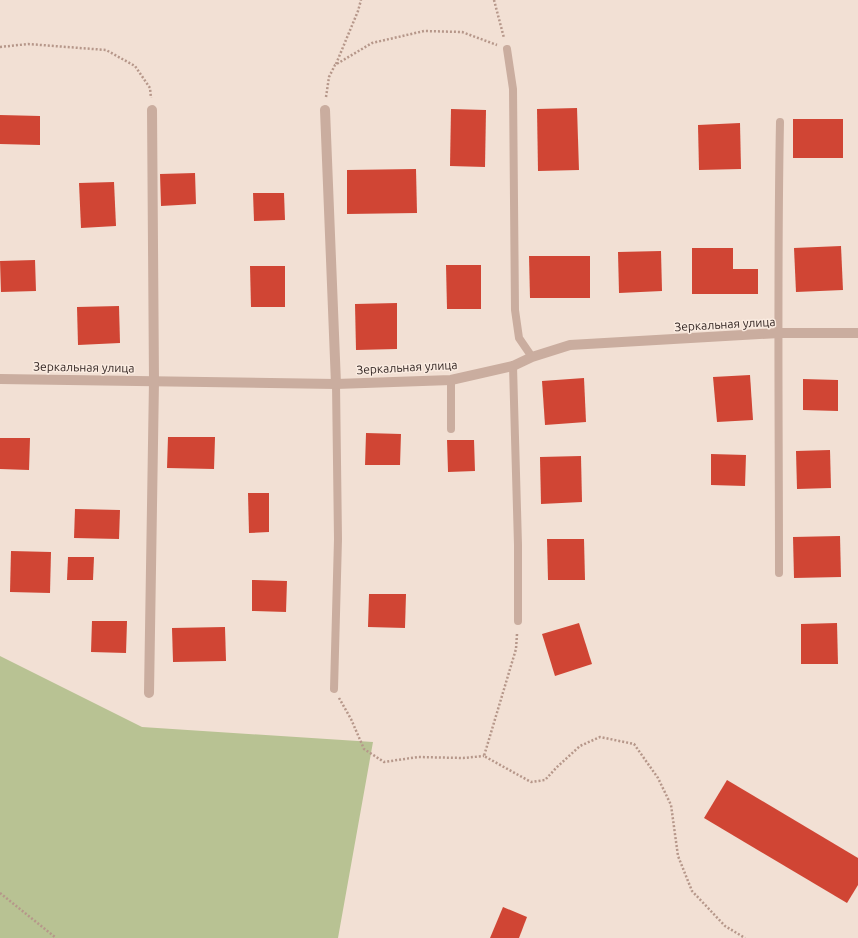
<svg xmlns="http://www.w3.org/2000/svg" width="858" height="938" font-family="Ubuntu,sans-serif">
  <style>
    .green { fill: #b8c293 }
    .building { fill: #d04534 }
    .lines { fill: none; stroke-linecap: round; stroke-linejoin: round }
    .path { stroke: #b6978a; stroke-width: 2.5; stroke-dasharray: 2 2; stroke-linecap: butt }
    .service { stroke: #caad9f; stroke-width: 8 }
    .minor { stroke: #caad9f; stroke-width: 10 }
    .labels { text-anchor: middle; dominant-baseline: central; stroke-width: 3; stroke-linejoin: round; paint-order: stroke }
    .street-label { font-size: 12px; fill: #332623; stroke: #faebe0 }
  </style>
  <rect width="100%" height="100%" fill="#f2e0d4"/>
  <polygon class="green" points="0,656 142,727 373,742 338,938 0,938"/>
  <g class="building">
    <polygon points="577,108 579,170 538,171 537,109"/>
    <polygon points="451,109 486,110 485,167 450,166"/>
    <polygon points="0,115 40,116 40,145 0,144"/>
    <rect x="793" y="119" width="50" height="39"/>
    <polygon points="740,123 741,169 699,170 698,125"/>
    <polygon points="416,169 417,213 347,214 347,170"/>
    <polygon points="195,173 196,204 161,206 160,174"/>
    <polygon points="114,182 116,226 81,228 79,183"/>
    <polygon points="253,193 284,193 285,220 254,221"/>
    <polygon points="841,246 843,290 796,292 794,248"/>
    <polygon points="692,248 733,248 733,269 758,269 758,294 692,294"/>
    <polygon points="661,251 662,291 619,293 618,252"/>
    <polygon points="529,256 590,256 590,298 530,298"/>
    <polygon points="35,260 36,291 1,292 0,261"/>
    <polygon points="446,265 481,265 481,309 447,309"/>
    <polygon points="250,266 285,266 285,307 251,307"/>
    <polygon points="397,303 397,349 356,350 355,304"/>
    <polygon points="119,306 120,343 78,345 77,307"/>
    <polygon points="750,375 753,420 717,422 713,377"/>
    <polygon points="584,378 586,422 545,425 542,381"/>
    <polygon points="803,379 838,380 838,411 803,410"/>
    <polygon points="366,433 401,434 400,465 365,465"/>
    <polygon points="168,437 215,437 214,469 167,468"/>
    <polygon points="0,438 30,438 29,470 0,469"/>
    <polygon points="447,440 474,440 475,471 448,472"/>
    <polygon points="830,450 831,488 797,489 796,451"/>
    <polygon points="711,454 746,455 745,486 711,485"/>
    <polygon points="581,456 582,502 541,504 540,457"/>
    <polygon points="248,493 269,493 269,532 249,533"/>
    <polygon points="75,509 120,510 119,539 74,538"/>
    <polygon points="840,536 841,577 794,578 793,537"/>
    <polygon points="547,539 584,539 585,580 548,580"/>
    <polygon points="11,551 51,552 50,593 10,592"/>
    <polygon points="68,557 94,557 93,580 67,580"/>
    <polygon points="252,580 287,581 286,612 252,611"/>
    <polygon points="369,594 406,594 405,628 368,627"/>
    <polygon points="92,621 127,621 126,653 91,652"/>
    <polygon points="579,623 592,664 555,676 542,634"/>
    <polygon points="837,623 838,664 801,664 801,624"/>
    <polygon points="225,627 226,661 173,662 172,628"/>
    <polygon points="727,780 858,858 858,885 847,903 704,818"/>
    <polygon points="503,907 527,917 519,938 490,938"/>
  </g>
  <g class="lines">
    <g class="path">
      <polyline points="494,0 504,38"/>
      <polyline points="0,47 28,44 106,50 135,66 150,88 151,98"/>
      <polyline points="336,64 358,11 361,0"/>
      <polyline points="326,97 329,77 335,65 372,43 424,31 462,32 497,45"/>
      <polyline points="517,634 516,649 484,756 531,782 545,780 557,767 580,746 600,737 634,744 658,778 671,805 678,856 692,891 725,926 745,938"/>
      <polyline points="339,698 351,719 364,749 384,762 418,757 463,758 484,756"/>
      <polyline points="0,893 56,938"/>
    </g>
    <g class="service">
      <polyline points="507,49 513,89 515,310 519,338 532,357"/>
      <polyline points="513,366 518,545 518,621"/>
      <polyline points="451,380 451,429"/>
      <path d="M779,573C779,422 777,272 780,122"/>
      <polyline points="334,689 338,539 336,384"/>
    </g>
    <g class="minor">
      <polyline points="325,110 336,384"/>
      <polyline points="0,379 336,384 451,380 513,366 532,357 570,345 779,333 858,333"/>
      <polyline points="149,693 154,381 152,110"/>
    </g>
  </g>
  <g class="labels">
    <g class="street-label">
      <text transform="translate(725 324) rotate(-3)">Зеркальная улица</text>
      <text transform="translate(84 367) rotate(1)">Зеркальная улица</text>
      <text transform="translate(407 367) rotate(-3)">Зеркальная улица</text>
    </g>
  </g>
</svg>
